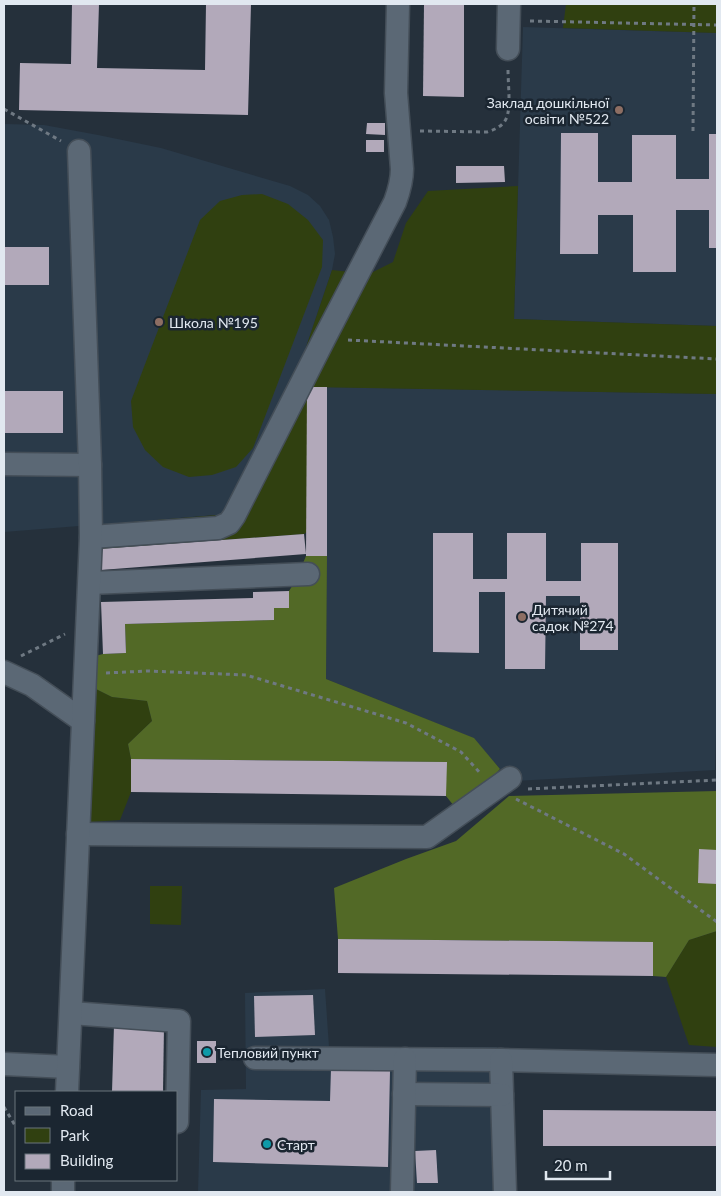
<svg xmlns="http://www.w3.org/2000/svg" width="721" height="1196" font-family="Lato,sans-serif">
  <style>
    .built { fill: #2a3a49 }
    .green { fill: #304010 }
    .forest { fill: #526926 }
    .building { fill: #b2a9ba }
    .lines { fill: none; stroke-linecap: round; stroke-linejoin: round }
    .minor-casing { stroke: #444e58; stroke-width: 25 }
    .path { stroke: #6f7983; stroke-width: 3; stroke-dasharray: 4 4; stroke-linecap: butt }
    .minor { stroke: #5b6875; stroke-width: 22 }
    .education-dot { fill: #8d6e63; stroke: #1b2631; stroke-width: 2 }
    .culture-dot { fill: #0f9aa8; stroke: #1b2631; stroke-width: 2 }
    .labels { text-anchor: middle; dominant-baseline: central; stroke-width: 5; stroke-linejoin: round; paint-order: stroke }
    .poi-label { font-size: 14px; fill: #e1e8f0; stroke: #1b2631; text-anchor: start }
  </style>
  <rect width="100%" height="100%" fill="#25303b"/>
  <g class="built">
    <polygon points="523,27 717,33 717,326 514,319"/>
    <polygon points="4,124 44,125 98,135 161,148 290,186 308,195 320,206 329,220 333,237 335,254 332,270 297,374 229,514 4,532"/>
    <polygon points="327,387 717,394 717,698 715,770 514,781 500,769 473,738 326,679"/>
    <polygon points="325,989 329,1047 497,1047 494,1192 198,1192 201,1090 246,1089 245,993"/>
  </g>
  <g class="green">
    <polygon points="566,4 717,4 717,33 563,28"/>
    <polygon points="518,186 514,319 717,326 717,394 307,387 307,532 304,534 99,549 97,525 229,514 297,374 332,270 369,274 393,262 406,223 428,191"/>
    <polygon points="262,194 288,204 308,220 323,240 322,267 253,448 236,467 212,475 189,477 163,467 145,450 133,427 131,401 200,220 220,201 242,195"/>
    <polygon points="92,687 112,697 147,701 152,721 128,744 131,759 131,792 120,820 90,822"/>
    <polygon points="150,886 182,886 181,925 150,924"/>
    <polygon points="717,931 717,1047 689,1045 666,977 689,940"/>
  </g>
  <g class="forest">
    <polygon points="306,556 327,556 326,679 474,738 500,769 483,788 454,806 446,796 446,762 131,759 128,744 152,721 147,701 112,697 92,687 95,656 103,654 126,653 125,624 274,620 274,608 289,607 289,591 296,580"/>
    <polygon points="717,791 717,931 689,940 666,977 653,976 653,942 338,939 334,888 406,859 456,841 509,796"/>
  </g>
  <g class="building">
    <polygon points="72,4 99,4 97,68 205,70 206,4 251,4 248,115 19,110 20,63 71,64"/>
    <polygon points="424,4 464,4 464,97 423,96"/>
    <polygon points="367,123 385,123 385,135 366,134"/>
    <polygon points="561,133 598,133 598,182 632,182 632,135 676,135 676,179 709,179 709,134 717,134 717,248 709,248 709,210 676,210 676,272 633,272 633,215 598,215 598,254 560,254"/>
    <rect x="366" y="140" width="18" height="12"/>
    <polygon points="456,166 504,166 505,182 456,183"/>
    <rect x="4" y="247" width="45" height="38"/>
    <polygon points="307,387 327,387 327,556 306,556"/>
    <rect x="4" y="391" width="59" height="42"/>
    <polygon points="433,533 473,533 473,579 507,579 507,533 546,533 546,581 581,581 581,543 618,543 618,650 580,650 580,596 546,596 545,669 505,669 505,592 479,592 479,653 433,652"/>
    <polygon points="304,534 306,554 101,570 99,549"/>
    <polygon points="289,591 289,608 274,608 274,620 125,624 126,653 103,654 101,602 253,598 253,592"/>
    <polygon points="131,759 447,762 446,796 131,792"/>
    <polygon points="699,849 717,850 717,884 698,883"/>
    <polygon points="338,939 653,942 653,976 338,973"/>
    <polygon points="313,995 315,1035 255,1037 254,996"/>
    <polygon points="114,1025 164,1026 163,1092 112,1092"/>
    <rect x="197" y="1041" width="19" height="22"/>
    <polygon points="331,1069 390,1071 388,1167 213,1162 214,1099 330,1101"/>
    <polygon points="543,1110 717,1111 717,1146 543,1146"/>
    <polygon points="436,1150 438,1183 417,1183 415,1151"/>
  </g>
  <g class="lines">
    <g class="minor-casing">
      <g id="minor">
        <polyline points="508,49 509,4"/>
        <polyline points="4,464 90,465"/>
        <path d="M91,537L218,528L229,523L234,516L324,339L395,202C399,191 402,181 402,169L396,93L398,4"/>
        <polyline points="90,583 308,574"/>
        <polyline points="4,672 32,685 83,721"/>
        <polyline points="78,834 427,837 510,778"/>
        <polyline points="71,1013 179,1021 177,1122"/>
        <polyline points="255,1058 501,1060 717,1065"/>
        <polyline points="501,1060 505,1192"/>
        <polyline points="4,1064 68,1067"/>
        <polyline points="67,1092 91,537 90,465 79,151"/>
        <polyline points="404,1094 502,1095"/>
        <polyline points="63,1192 63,1180"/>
        <polyline points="402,1192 405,1059"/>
      </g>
    </g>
    <g class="path">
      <polyline points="530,21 717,25"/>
      <polyline points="4,109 61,141"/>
      <path d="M420,131L487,132C507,126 509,117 509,98C509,89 508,79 508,69"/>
      <polyline points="693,131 694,4"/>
      <polyline points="348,340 717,359"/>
      <polyline points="21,656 65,634"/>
      <polyline points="106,673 147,671 246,675 406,723 461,752 481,774"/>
      <polyline points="528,789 717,780"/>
      <polyline points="516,799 624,854 717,922"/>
      <polyline points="4,1107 16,1127"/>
    </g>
    <use href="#minor" class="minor"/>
  </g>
  <g class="education-dot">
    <circle cx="619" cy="110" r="5"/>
    <circle cx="159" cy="322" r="5"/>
    <circle cx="522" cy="617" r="5"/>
  </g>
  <g class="culture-dot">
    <circle cx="207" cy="1052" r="5"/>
    <circle cx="267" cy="1144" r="5"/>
  </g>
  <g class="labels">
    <g class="poi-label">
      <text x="609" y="102" text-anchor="end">Заклад дошкільної<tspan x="609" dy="16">освіти №522</tspan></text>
      <text x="169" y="322">Школа №195</text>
      <text x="532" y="609">Дитячий<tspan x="532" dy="16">садок №274</tspan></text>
      <text x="217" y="1052">Тепловий пункт</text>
      <text x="277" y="1144">Старт</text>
    </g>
  </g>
  <rect width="721" height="1196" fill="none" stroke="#e1e8f0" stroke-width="10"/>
  <rect x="15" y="1091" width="162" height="90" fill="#1b2631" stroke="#6a747d"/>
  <rect x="25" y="1107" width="25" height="8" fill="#5b6875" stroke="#6a747d"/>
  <text x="60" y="1116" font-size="15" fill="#e1e8f0">Road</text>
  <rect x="25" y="1128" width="25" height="15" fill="#304010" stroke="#6a747d"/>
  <text x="60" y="1141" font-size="15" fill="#e1e8f0">Park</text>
  <rect x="25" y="1154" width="25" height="15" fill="#b2a9ba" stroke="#6a747d"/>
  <text x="60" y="1166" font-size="15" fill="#e1e8f0">Building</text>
  <path d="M546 1171v8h64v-8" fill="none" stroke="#e1e8f0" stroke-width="2.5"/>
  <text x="554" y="1171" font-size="15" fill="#e1e8f0" stroke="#1b2631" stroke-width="4" paint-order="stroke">20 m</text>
</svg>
